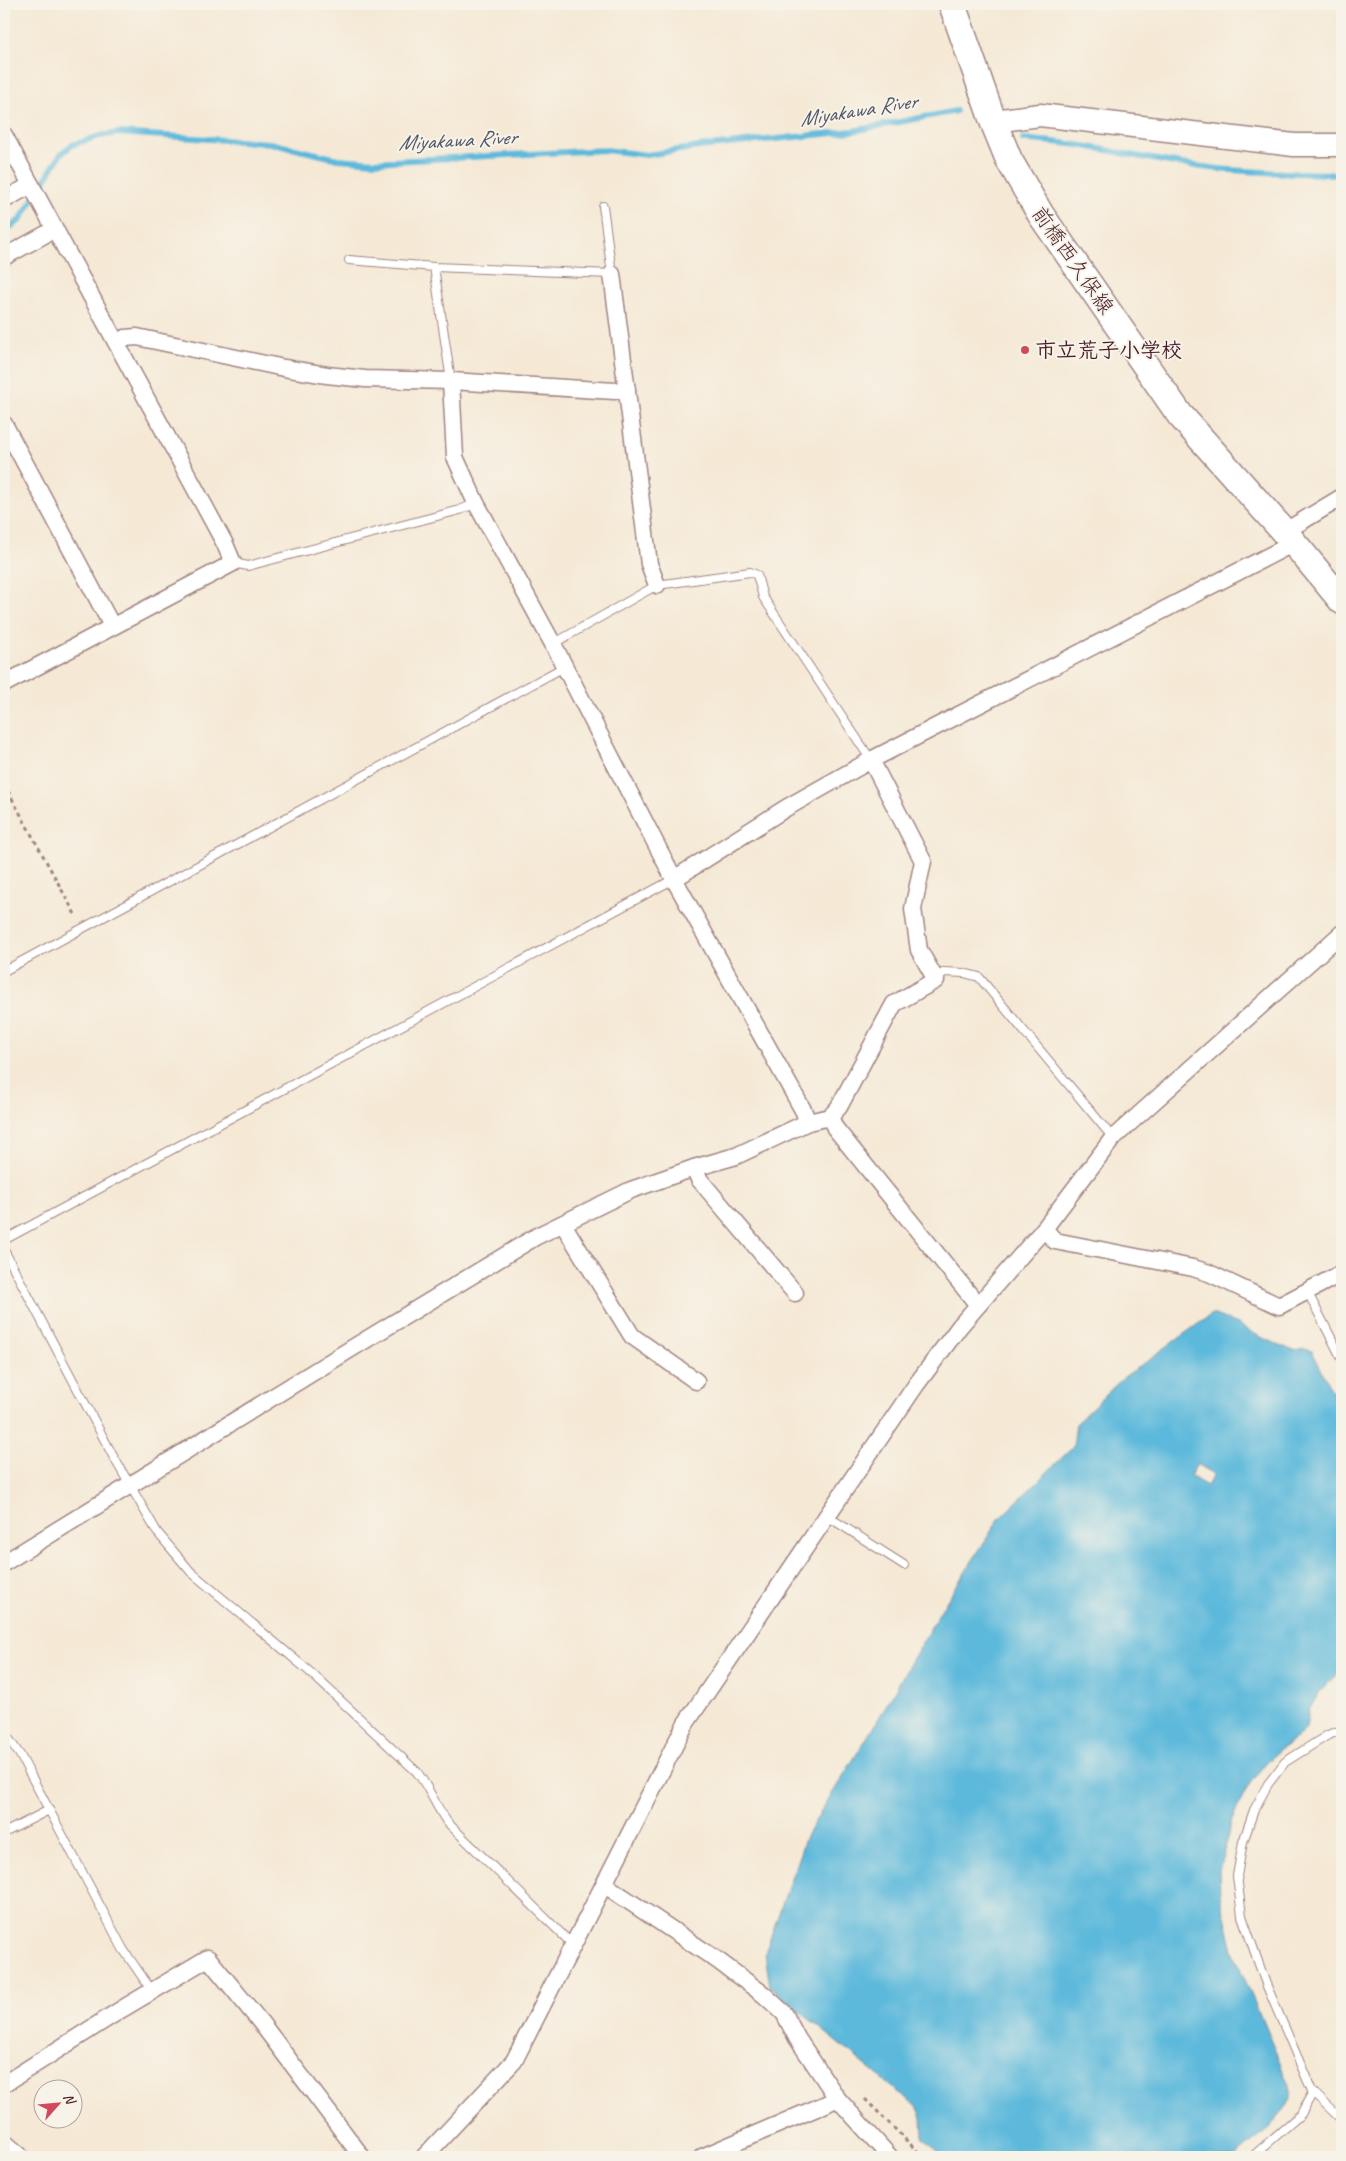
<svg xmlns="http://www.w3.org/2000/svg" width="1346" height="2161" font-family="Caveat,'Klee One',sans-serif">
  <style>
    .water { fill: #5db9db; stroke: #546c83; fill-rule: evenodd }
    .lines { fill: none; stroke-linecap: round; stroke-linejoin: round }
    .stream { stroke: #5db9db; stroke-width: 6 }
    .lane-casing { stroke: #a08480; stroke-width: 10 }
    .street-casing { stroke: #a08480; stroke-width: 19 }
    .secondary-casing { stroke: #a08480; stroke-width: 25 }
    .primary-casing { stroke: #a08480; stroke-width: 29 }
    .path { stroke: #a08480; stroke-width: 3; stroke-dasharray: 4 4; stroke-linecap: butt }
    .lane { stroke: #fff; stroke-width: 8 }
    .street { stroke: #fff; stroke-width: 16 }
    .secondary { stroke: #fff; stroke-width: 22 }
    .primary { stroke: #fff; stroke-width: 26 }
    .poi-dot { fill: #d1495b; stroke: #f7f3e8; stroke-width: 2 }
    .labels { text-anchor: middle; dominant-baseline: central; stroke-width: 4; stroke-linejoin: round; paint-order: stroke }
    .street-label { font-size: 21px; fill: #4a1f2b; stroke: #f7f3e8 }
    .poi-label { font-size: 21px; font-weight: bold; fill: #4a1f2b; stroke: #f7f3e8; text-anchor: start }
    .water-label { font-size: 22px; font-style: italic; fill: #515569; stroke: #f7f3e8 }
  </style>
  <rect width="100%" height="100%" fill="#f7f3e8"/>
  <filter id="ink" filterUnits="userSpaceOnUse"><feTurbulence type="fractalNoise" baseFrequency=".02" numOctaves="2"/><feDisplacementMap in="SourceGraphic" scale="10" xChannelSelector="R" yChannelSelector="G"/><feConvolveMatrix kernelMatrix="1 2 1 2 8 2 1 2 1" color-interpolation-filters="sRGB"/></filter>
  <filter id="wash" filterUnits="userSpaceOnUse"><feTurbulence type="fractalNoise" baseFrequency=".0096" numOctaves="4" result="noise"/><feDisplacementMap in="SourceGraphic" scale="20" xChannelSelector="R" yChannelSelector="G"/><feGaussianBlur stdDeviation="1.12" result="paint"/><feColorMatrix in="noise" values="0 0 0 0 0 0 0 0 0 0 0 0 0 0 0 0 0 1.4 0 .05"/><feComposite in="paint" operator="in"/></filter>
  <g filter="url(#wash)">
    <rect width="100%" height="100%" fill="#f5e9d6"/>
    <path class="water" d="M1212,1314L1238,1324L1260,1337L1294,1351L1305,1349L1312,1351L1342,1411V1670L1319,1693L1309,1710L1306,1728L1297,1738L1278,1751L1252,1779L1232,1819L1219,1871L1220,1895L1234,1954L1290,2086V2098L1281,2114L1270,2128L1235,2157H943L923,2136L922,2117L918,2108L770,1987L765,1953L806,1836L879,1718L939,1613L999,1519L1073,1447L1076,1423L1123,1378ZM1197,1464L1214,1474L1207,1486L1190,1476Z"/>
    <g class="lines">
      <g class="stream">
        <path d="M1023,140C1076,141 1129,156 1182,164C1235,173 1289,173 1342,174"/>
        <polyline points="4,232 20,220 61,154 72,145 100,136 119,133 270,143 338,159 374,162 605,150 647,155 699,147 853,131 956,111"/>
      </g>
    </g>
  </g>
  <g filter="url(#ink)">
    <g class="lines">
      <g class="lane-casing">
        <g id="lane">
          <polyline points="349,260 434,267 612,274 603,206"/>
          <polyline points="434,267 451,381"/>
          <polyline points="233,563 248,566 460,510 476,503"/>
          <polyline points="553,644 657,585 750,572 757,575 763,597 871,760"/>
          <polyline points="4,971 564,667"/>
          <polyline points="936,980 944,972 964,973 979,977 1113,1138"/>
          <polyline points="4,1240 674,879"/>
          <path d="M4,1250L113,1456L157,1532L191,1572L310,1672L417,1772C429,1788 436,1806 447,1822L573,1945"/>
          <polyline points="1307,1291 1342,1359"/>
          <polyline points="827,1516 904,1565"/>
          <polyline points="1342,1730 1328,1735 1285,1762 1268,1784 1254,1810 1243,1842 1237,1876 1242,1916 1266,1984 1312,2091 1342,2120"/>
          <polyline points="4,1732 20,1755 123,1949 152,1991"/>
          <polyline points="4,1833 49,1810"/>
          <polyline points="1252,2157 1301,2114 1313,2092"/>
        </g>
      </g>
      <g class="street-casing">
        <g id="street">
          <polyline points="4,135 225,544 233,563 4,684"/>
          <polyline points="4,200 31,185"/>
          <polyline points="4,257 55,229"/>
          <polyline points="612,274 649,564 657,585"/>
          <polyline points="116,342 125,338 137,337 284,368 327,375 365,379 451,381 615,391 627,389"/>
          <polyline points="451,381 455,457 476,503 553,644 674,879 803,1110 808,1122"/>
          <polyline points="4,424 112,626"/>
          <polyline points="1284,532 1342,497"/>
          <polyline points="674,879 786,808 871,760 1294,543"/>
          <polyline points="830,1117 835,1128 978,1305"/>
          <polyline points="694,1168 699,1179 795,1293"/>
          <polyline points="563,1224 632,1336 696,1381"/>
          <polyline points="1044,1229 1055,1241 1193,1268 1209,1273 1279,1306 1342,1273"/>
          <polyline points="4,1563 354,1347 537,1236 631,1190 694,1168 736,1156 808,1122 830,1117 839,1107 894,1004 936,980 919,950 913,909 923,861 871,760"/>
          <polyline points="605,1885 717,1960 763,1994 784,2013 797,2038 837,2098 890,2157"/>
          <polyline points="4,2084 122,2009 208,1958 262,2024 362,2157"/>
          <polyline points="424,2157 514,2061 686,1723 916,1385 960,1326 1044,1229 1113,1138 1342,933"/>
          <polyline points="702,2157 826,2104 837,2098"/>
        </g>
      </g>
      <g class="secondary-casing">
        <g id="secondary">
          <polyline points="993,121 1040,115 1294,145 1342,145"/>
          <polyline points="4,2146 17,2157"/>
        </g>
      </g>
      <g class="primary-casing">
        <polyline id="primary" points="952,4 993,121 1009,160 1041,215 1180,415 1294,543 1342,601"/>
      </g>
      <g class="path">
        <polyline points="4,784 76,916"/>
        <polyline points="865,2099 923,2157"/>
      </g>
      <use href="#lane" class="lane"/>
      <use href="#street" class="street"/>
      <use href="#secondary" class="secondary"/>
      <use href="#primary" class="primary"/>
    </g>
  </g>
  <circle class="poi-dot" cx="1025" cy="350" r="5"/>
  <g class="labels">
    <g class="street-label">
      <text transform="translate(1073 260) rotate(55)">前橋西久保線</text>
    </g>
    <g class="poi-label">
      <text x="1035" y="350">市立荒子小学校</text>
    </g>
    <g class="water-label">
      <text transform="translate(858 110) rotate(-9)">Miyakawa River</text>
      <text transform="translate(457 140) rotate(-3)">Miyakawa River</text>
    </g>
  </g>
  <rect width="1346" height="2161" fill="none" stroke="#f7f3e8" stroke-width="20"/>
  <g transform="translate(58 2104) rotate(63)"><circle r="24" fill="#f7f3e8" stroke="#b29e9c"/>
  <path d="M0-4L9 19L0 12L-9 19Z" fill="#d1495b"/>
  <text y="-8" font-size="14" font-weight="bold" text-anchor="middle" fill="#4a1f2b">N</text>
  </g>
</svg>
